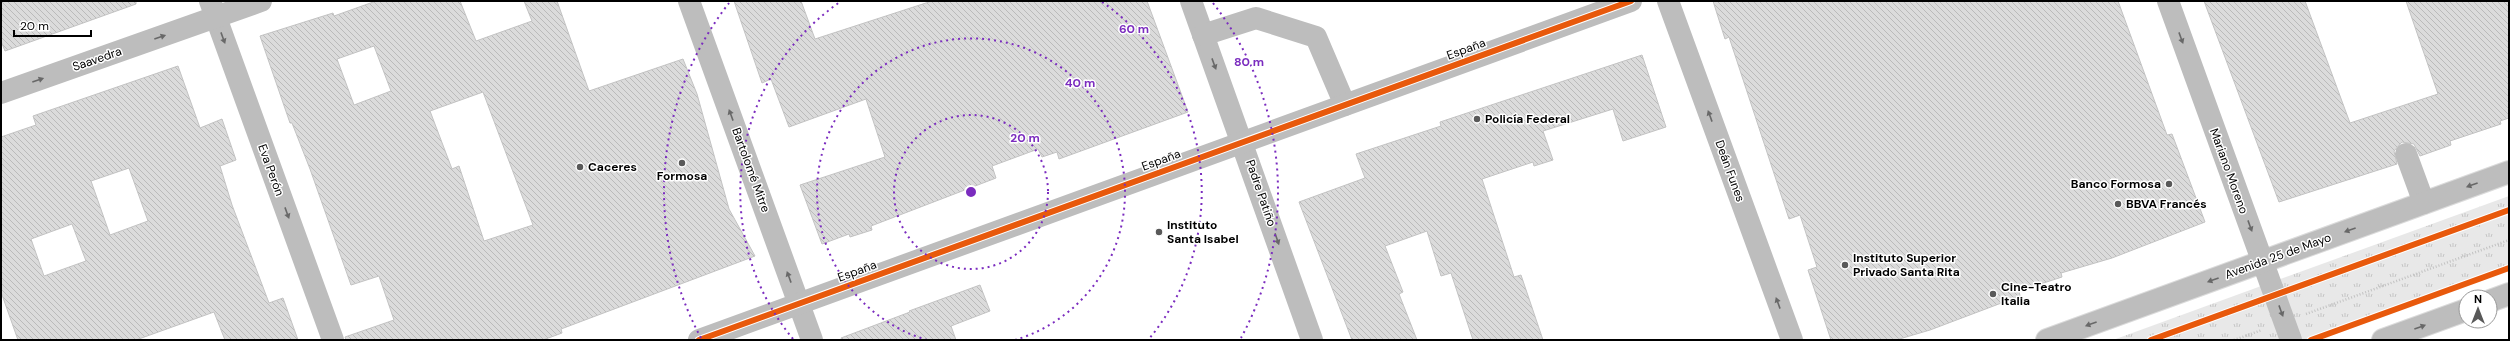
<svg xmlns="http://www.w3.org/2000/svg" width="2510" height="341" font-family="'DM Sans',sans-serif">
  <style>
    .park { fill: url(#park-tufts) }
    .building { fill: url(#building-back-hatch); stroke: #c3c3c3; fill-rule: evenodd }
    .lines { fill: none; stroke-linecap: round; stroke-linejoin: round }
    .major-casing { stroke: #dbdbdb; stroke-width: 24 }
    .path { stroke: #c2c2c2; stroke-width: 2.5; stroke-dasharray: 1 2; stroke-linecap: butt }
    .minor { stroke: #bdbdbd; stroke-width: 22 }
    .major { stroke: #bdbdbd; stroke-width: 22 }
    .cycleway-casing { stroke: #fff; stroke-width: 8 }
    .cycleway { stroke: #e8590c; stroke-width: 6 }
    .oneway { fill: #686868 }
    .ring { fill: none; stroke: #7b2cbf; stroke-width: 2; stroke-dasharray: 2 4 }
    .poi-dot { fill: #595959; stroke: #fff; stroke-width: 1.5 }
    .labels { text-anchor: middle; dominant-baseline: central; stroke-width: 3; stroke-linejoin: round; paint-order: stroke }
    .street-label { font-size: 12px; fill: #000; stroke: #fff }
    .poi-label { font-size: 12px; font-weight: bold; fill: #000; stroke: #fff; text-anchor: start }
    .centre { fill: #7b2cbf; stroke: #fff; stroke-width: 2 }
    .ring-label { font-size: 12px; text-anchor: middle; font-weight: bold; fill: #7b2cbf; stroke: #fff; stroke-width: 3; stroke-linejoin: round; paint-order: stroke }
  </style>
  <defs>
    <pattern id="park-tufts" width="24" height="20" patternUnits="userSpaceOnUse"><rect width="24" height="20" fill="#e8e8e8"/><path d="M3 7l-1-3M5 7V3M7 7l1-3M15 17l-1-3M17 17v-4M19 17l1-3" fill="none" stroke="#c5c5c5"/></pattern>
    <pattern id="building-back-hatch" width="6" height="6" patternUnits="userSpaceOnUse"><rect width="6" height="6" fill="#dbdbdb"/><path d="M-1 5l2 2M0 0l6 6M5-1l2 2" fill="none" stroke="#bababa"/></pattern>
  </defs>
  <rect width="100%" height="100%" fill="#fff"/>
  <polygon class="park" points="2509,196 2509,269 2315,340 2113,340"/>
  <g class="building">
    <polygon points="1,1 136,1 136,4 5,51 1,41"/>
    <path d="M376,1H460L476,41L532,21L524,1H557L589,91L683,59L697,94L729,209L755,256L561,329L562,333L543,340H346L345,337L394,320L379,276L351,285L310,169L292,123H290L260,36L333,13L334,16ZM374,46L391,91L354,105L337,59ZM483,92L533,225L484,241L459,166L452,169L430,111Z"/>
    <polygon points="734,1 801,1 815,39 932,1 1147,1 1188,112 1059,159 1057,152 1042,157 1038,149 992,166 996,178 871,226 872,230 850,237 849,234 822,244 800,185 885,157 866,99 789,127 771,79 762,83"/>
    <polygon points="1713,1 2118,1 2167,135 2172,134 2205,222 2112,258 2061,273 2062,277 2019,291 2020,296 1930,330 1896,340 1831,340 1808,270 1817,267 1800,215 1789,219 1729,37 1725,39"/>
    <polygon points="2204,1 2305,1 2350,123 2438,94 2406,1 2509,1 2509,118 2500,121 2501,124 2450,141 2451,145 2420,156 2414,144 2402,142 2394,151 2397,164 2279,202"/>
    <polygon points="1642,55 1666,127 1623,141 1613,109 1543,131 1553,160 1534,166 1533,162 1482,179 1514,277 1521,275 1543,340 1473,340 1451,273 1441,276 1427,231 1385,246 1403,292 1399,294 1417,340 1352,340 1299,202 1365,178 1356,154 1441,126 1440,122"/>
    <path d="M178,66L200,128L222,119L236,160L220,166L232,205L269,303L283,298L298,340H225L214,312L136,340H18L1,292V137L36,125L33,116ZM129,168L148,221L110,235L91,181ZM72,224L86,261L44,276L31,239Z"/>
    <polygon points="980,285 990,311 951,326 956,340 842,340 841,338 910,312 909,311"/>
  </g>
  <g class="lines">
    <g class="major-casing">
      <g id="major">
        <polyline points="2490,301 2509,294"/>
        <polyline points="2047,340 2509,172"/>
        <polyline points="2383,340 2466,310"/>
      </g>
    </g>
    <g class="path">
      <polyline points="2306,314 2509,240"/>
      <polyline points="2234,340 2262,330"/>
    </g>
    <g class="minor">
      <polyline points="210,1 333,340"/>
      <polyline points="689,1 812,340"/>
      <polyline points="1191,1 1312,340"/>
      <polyline points="1668,1 1792,340"/>
      <polyline points="2168,1 2291,340"/>
      <polyline points="1203,35 1256,18 1316,37 1345,105"/>
      <polyline points="1,93 261,1"/>
      <polyline points="2406,154 2424,203"/>
      <polyline points="699,340 1631,1"/>
    </g>
    <use href="#major" class="major"/>
    <g class="cycleway-casing">
      <g id="cycleway">
        <polyline points="699,340 1631,1"/>
        <polyline points="2151,340 2509,210"/>
        <polyline points="2311,340 2509,268"/>
      </g>
    </g>
    <use href="#cycleway" class="cycleway"/>
  </g>
  <defs><path id="oneway-solid" d="M-6-.8H1V-3.2L6.5 0L1 3.2V.8H-6Z"/></defs>
  <g class="oneway">
    <use href="#oneway-solid" transform="translate(160 37) rotate(-19)"/>
    <use href="#oneway-solid" transform="translate(223 38) rotate(70)"/>
    <use href="#oneway-solid" transform="translate(2181 38) rotate(70)"/>
    <use href="#oneway-solid" transform="translate(1214 64) rotate(70)"/>
    <use href="#oneway-solid" transform="translate(38 80) rotate(-19)"/>
    <use href="#oneway-solid" transform="translate(731 115) rotate(-110)"/>
    <use href="#oneway-solid" transform="translate(1710 116) rotate(-110)"/>
    <use href="#oneway-solid" transform="translate(2472 185) rotate(160)"/>
    <use href="#oneway-solid" transform="translate(287 213) rotate(70)"/>
    <use href="#oneway-solid" transform="translate(2250 226) rotate(70)"/>
    <use href="#oneway-solid" transform="translate(2350 230) rotate(160)"/>
    <use href="#oneway-solid" transform="translate(1277 239) rotate(71)"/>
    <use href="#oneway-solid" transform="translate(789 277) rotate(-110)"/>
    <use href="#oneway-solid" transform="translate(2213 280) rotate(160)"/>
    <use href="#oneway-solid" transform="translate(1778 303) rotate(-110)"/>
    <use href="#oneway-solid" transform="translate(2281 311) rotate(70)"/>
    <use href="#oneway-solid" transform="translate(2091 324) rotate(160)"/>
    <use href="#oneway-solid" transform="translate(2420 327) rotate(-20)"/>
  </g>
  <g class="ring">
    <circle cx="971" cy="192" r="77"/>
    <path d="M927 340A154 154 0 1 1 1015 340"/>
    <path d="M793 339A231 231 0 0 1 840 2M1102 2A231 231 0 0 1 1149 339"/>
    <path d="M701 338A307 307 0 0 1 729 3M1213 3A307 307 0 0 1 1241 338"/>
  </g>
  <g class="poi-dot">
    <circle cx="1477" cy="119" r="4"/>
    <circle cx="682" cy="163" r="4"/>
    <circle cx="580" cy="167" r="4"/>
    <circle cx="2169" cy="184" r="4"/>
    <circle cx="2118" cy="204" r="4"/>
    <circle cx="1159" cy="232" r="4"/>
    <circle cx="1845" cy="265" r="4"/>
    <circle cx="1993" cy="294" r="4"/>
  </g>
  <g class="labels">
    <g class="street-label">
      <text transform="translate(1466 49) rotate(-20)">España</text>
      <text transform="translate(97 59) rotate(-19)">Saavedra</text>
      <text transform="translate(1161 160) rotate(-20)">España</text>
      <text transform="translate(271 170) rotate(70)">Eva Perón</text>
      <text transform="translate(751 170) rotate(70)">Bartolomé Mitre</text>
      <text transform="translate(1730 171) rotate(70)">Deán Funes</text>
      <text transform="translate(2229 171) rotate(70)">Mariano Moreno</text>
      <text transform="translate(1261 193) rotate(71)">Padre Patiño</text>
      <text transform="translate(2278 256) rotate(-20)">Avenida 25 de Mayo</text>
      <text transform="translate(857 271) rotate(-20)">España</text>
    </g>
    <g class="poi-label">
      <text x="1485" y="119">Policía Federal</text>
      <text x="588" y="167">Caceres</text>
      <text x="682" y="176" text-anchor="middle">Formosa</text>
      <text x="2161" y="184" text-anchor="end">Banco Formosa</text>
      <text x="2126" y="204">BBVA Francés</text>
      <text x="1167" y="225">Instituto<tspan x="1167" dy="14">Santa Isabel</tspan></text>
      <text x="1853" y="258">Instituto Superior<tspan x="1853" dy="14">Privado Santa Rita</tspan></text>
      <text x="2001" y="287">Cine-Teatro<tspan x="2001" dy="14">Italia</tspan></text>
    </g>
  </g>
  <circle cx="971" cy="192" r="6" class="centre"/>
  <g class="ring-label">
    <text x="1134" y="33">60 m</text>
    <text x="1249" y="66">80 m</text>
    <text x="1080" y="87">40 m</text>
    <text x="1025" y="142">20 m</text>
  </g>
  <rect width="2510" height="341" fill="none" stroke="#000000" stroke-width="4"/>
  <g transform="translate(2478 309)"><circle r="19" fill="#ffffff" stroke="#999999"/>
  <path d="M0-3L7 15L0 10L-7 15Z" fill="#595959"/>
  <text y="-6" font-size="11" font-weight="bold" text-anchor="middle" fill="#000000">N</text>
  </g>
  <path d="M14 30v6h77v-6" fill="none" stroke="#000000" stroke-width="2"/>
  <text x="20" y="30" font-size="12" fill="#000000" stroke="#ffffff" stroke-width="3" paint-order="stroke">20 m</text>
</svg>
